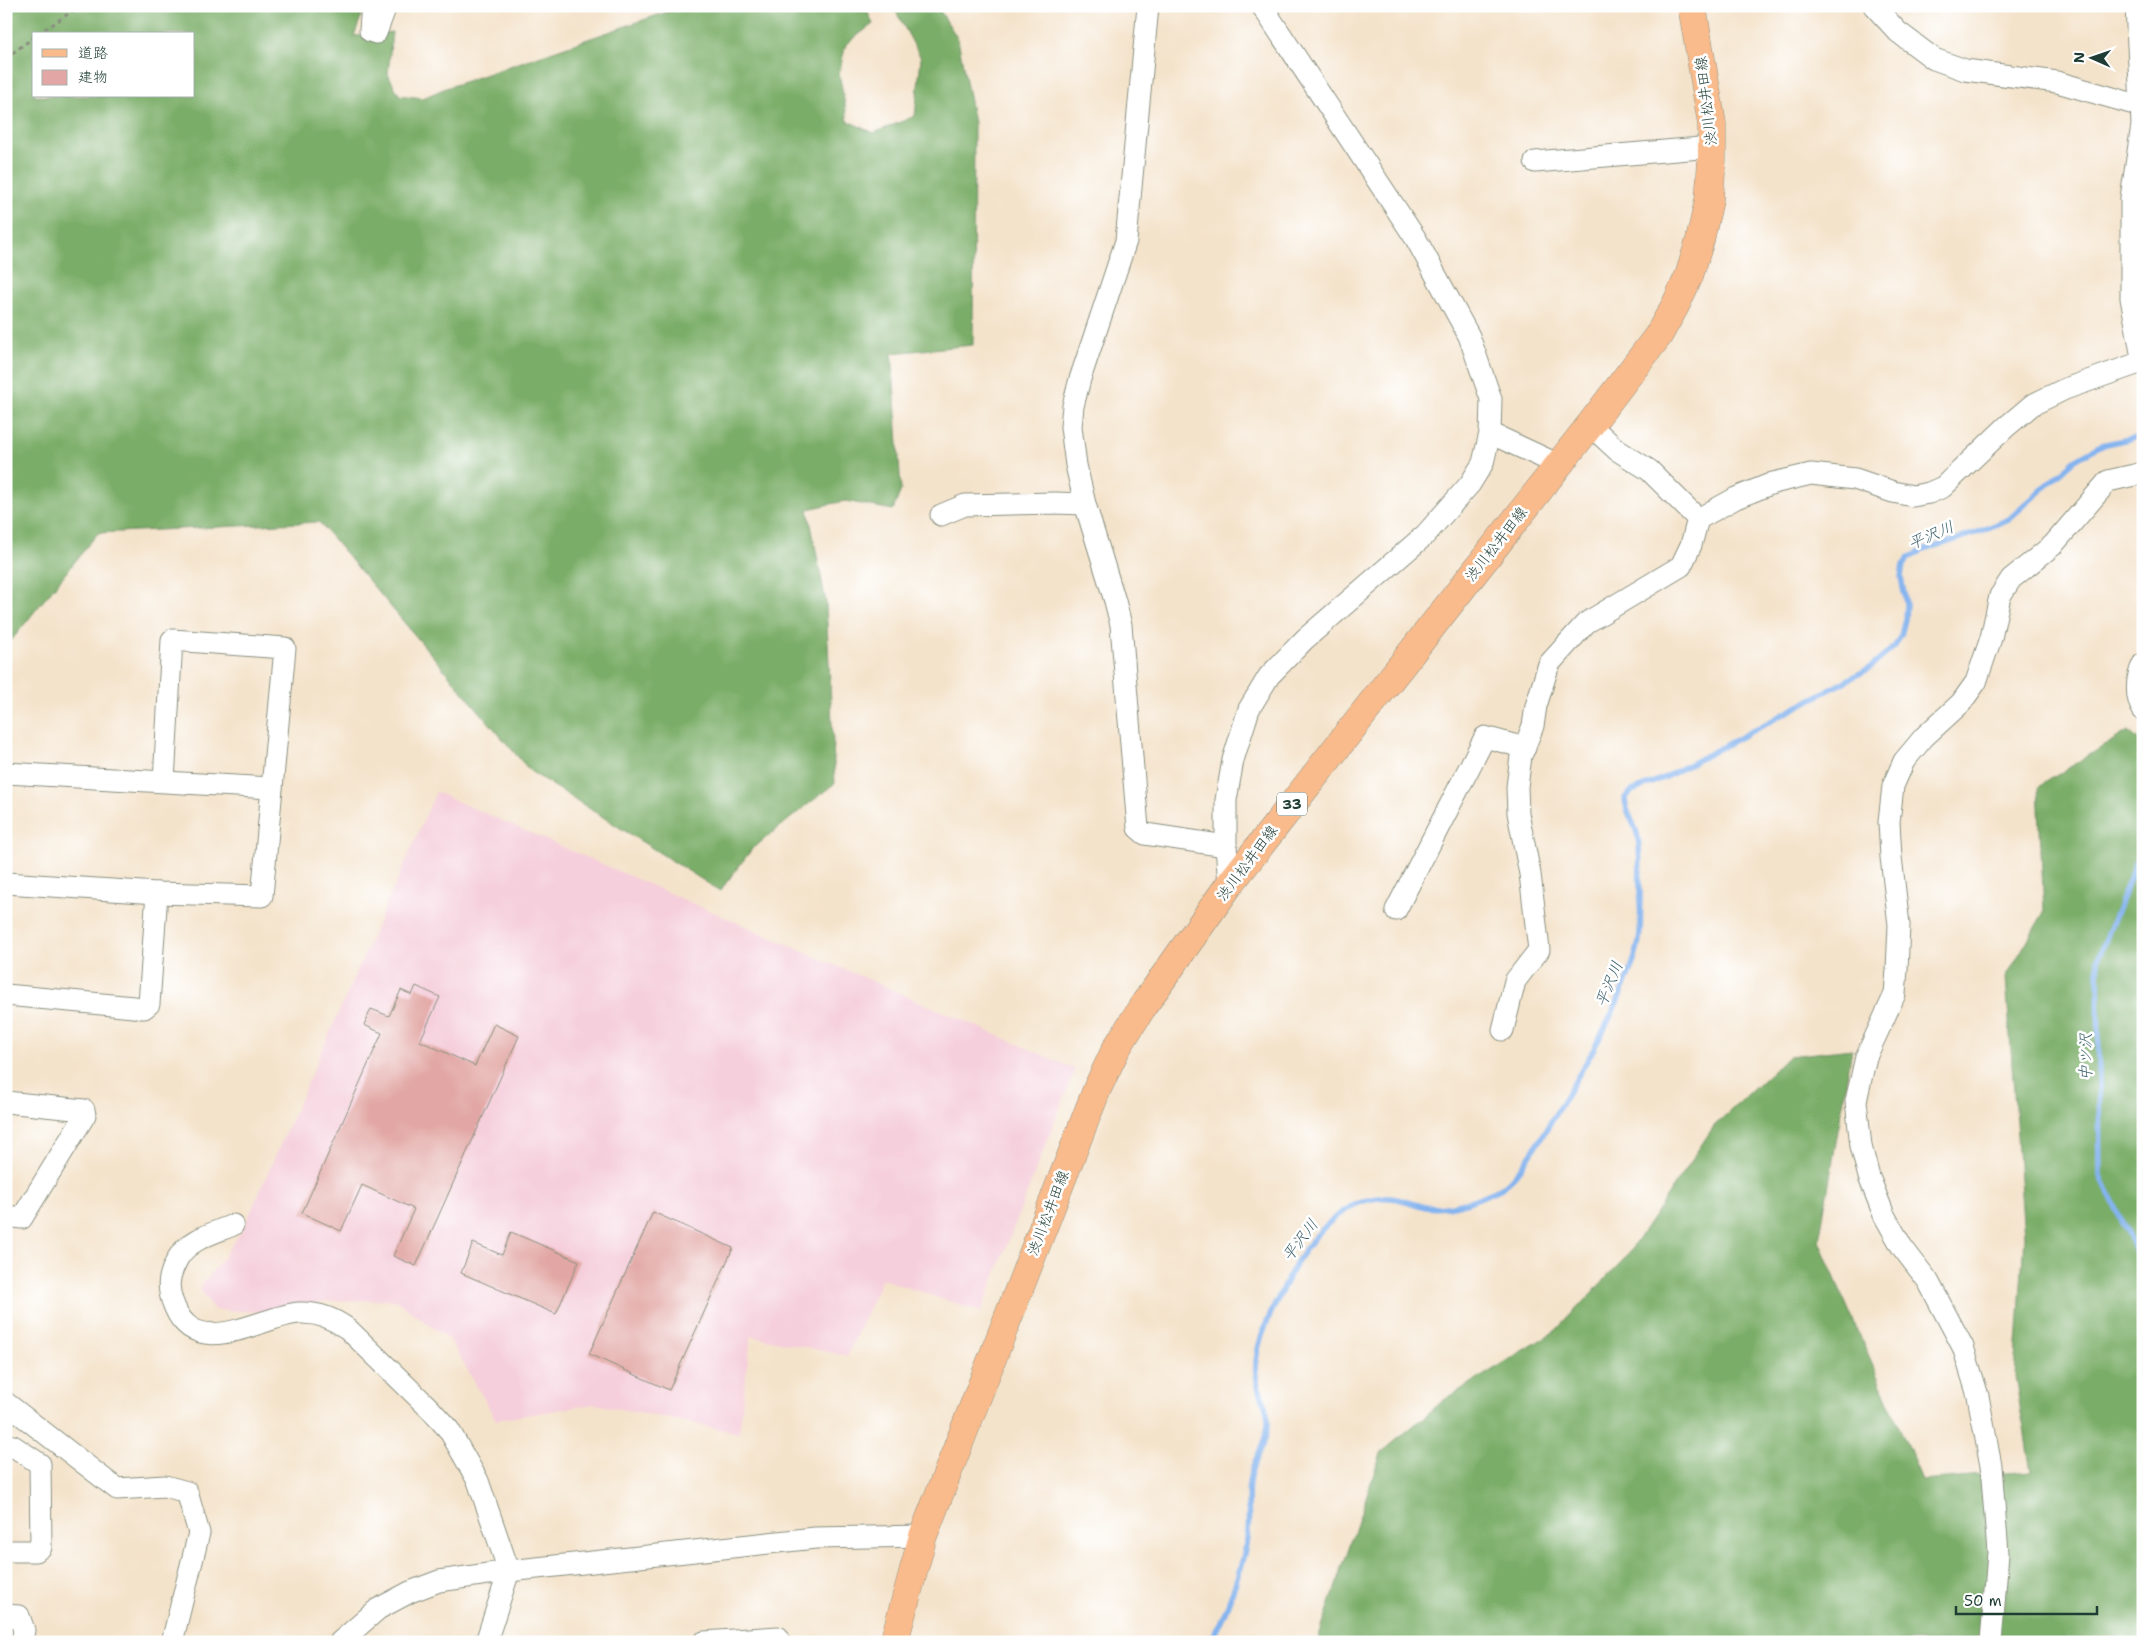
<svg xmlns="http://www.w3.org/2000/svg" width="2149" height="1648" font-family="'Shantell Sans','Klee One',sans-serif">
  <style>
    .built { fill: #f5cfdb }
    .forest { fill: #7aad68; stroke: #4c754e; fill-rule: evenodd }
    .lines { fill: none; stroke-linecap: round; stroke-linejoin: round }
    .stream { stroke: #84b4ef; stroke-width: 5.5 }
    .building { fill: #e2a7a4 }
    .street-casing { stroke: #8a9080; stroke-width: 23 }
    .primary-casing { stroke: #8a9080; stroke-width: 29 }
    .path { stroke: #8a9080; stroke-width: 3; stroke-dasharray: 4 4; stroke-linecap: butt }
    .street { stroke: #fff; stroke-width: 21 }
    .primary { stroke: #fabb8c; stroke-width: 28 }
    .labels { text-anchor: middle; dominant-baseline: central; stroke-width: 5; stroke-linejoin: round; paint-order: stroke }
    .shield { fill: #fff; stroke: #627771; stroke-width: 1 }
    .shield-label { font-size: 14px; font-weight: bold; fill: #1f3d34 }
    .street-label { font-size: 15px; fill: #1f3d34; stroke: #fff }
    .water-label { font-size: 16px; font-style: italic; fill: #3d616c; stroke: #fff }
  </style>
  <rect width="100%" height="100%" fill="#fff"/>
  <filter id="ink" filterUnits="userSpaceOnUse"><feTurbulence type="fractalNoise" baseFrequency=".02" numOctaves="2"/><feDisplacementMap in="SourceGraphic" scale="10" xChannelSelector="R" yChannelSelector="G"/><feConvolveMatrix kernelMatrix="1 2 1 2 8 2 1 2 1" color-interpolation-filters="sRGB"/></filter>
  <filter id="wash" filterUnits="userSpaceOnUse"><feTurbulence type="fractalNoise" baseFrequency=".0096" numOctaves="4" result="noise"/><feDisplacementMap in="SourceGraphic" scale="20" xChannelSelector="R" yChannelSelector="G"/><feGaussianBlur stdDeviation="1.12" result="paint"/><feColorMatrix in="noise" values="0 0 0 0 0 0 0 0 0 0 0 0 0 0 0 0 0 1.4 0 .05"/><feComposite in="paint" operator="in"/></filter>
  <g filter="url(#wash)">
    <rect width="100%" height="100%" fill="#f4e3cb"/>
    <polygon class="built" points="436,792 1075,1069 981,1312 882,1279 847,1356 751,1336 739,1433 595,1404 496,1420 450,1340 395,1300 328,1301 260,1312 214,1310 199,1288 217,1266 243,1229"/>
    <g class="forest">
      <path d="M6,6H365L354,36L392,32L388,74L399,95L423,98L446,88L684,6H865L873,24L846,44L839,73L848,121L874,133L915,116L921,58L893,6H937L958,39L974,123L973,345L892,353L901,490L893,510L845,501L808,509L826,603L835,783L752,849L720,891L530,771L319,522L98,533L6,647ZM34,34H194V96H34Z"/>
      <polygon points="2128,731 2143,744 2143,1642 1317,1642 1381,1453 1444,1400 1555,1331 1626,1257 1714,1126 1789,1056 1852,1049 1819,1241 1922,1480 2031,1471 2015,1376 2024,1237 2006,977 2044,912 2038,787"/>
    </g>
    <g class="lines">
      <g class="stream">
        <polyline points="2143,854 2136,863 2098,959 2100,1174 2138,1255 2143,1258"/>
        <path d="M1209,1642C1226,1618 1245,1560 1248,1531C1250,1513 1246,1495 1250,1477C1254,1459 1268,1441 1268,1422C1268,1405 1260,1396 1257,1381C1250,1348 1273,1309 1287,1280C1305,1243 1345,1193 1390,1198C1402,1199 1414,1204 1426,1207C1448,1210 1469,1203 1488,1194C1493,1192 1499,1190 1503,1187C1523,1171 1540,1139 1553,1118C1579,1075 1605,1033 1624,986C1630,971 1637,956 1639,940C1642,924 1640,908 1640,892C1639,874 1641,856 1638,838C1636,824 1625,813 1625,798L1632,791L1666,777L1870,668L1895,646L1901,635L1905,619L1906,604L1901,577L1903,565L1909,558L1921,551L1976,533L2009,519L2075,460L2101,445L2143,436"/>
      </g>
    </g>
    <g id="blocks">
      <g class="building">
        <polygon points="416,986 440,997 420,1041 475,1066 494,1024 519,1036 416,1266 393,1256 414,1209 362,1185 341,1231 302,1213 382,1033 364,1025 371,1009 389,1016 401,990 412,995"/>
        <polygon points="653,1212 733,1248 669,1390 589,1354"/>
        <polygon points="511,1232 579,1261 556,1314 461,1273 473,1243 502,1255"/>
      </g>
    </g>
  </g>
  <g filter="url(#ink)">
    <use href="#blocks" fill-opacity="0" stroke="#8a9080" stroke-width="1"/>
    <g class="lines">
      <g class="street-casing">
        <g id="street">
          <polyline points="374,6 371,17 370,31 376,33 386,6"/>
          <polyline points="1148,6 1126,241 1080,379 1073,406 1071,427 1076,465 1085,504 1115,601 1121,625 1138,828 1145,834 1226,846"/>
          <polyline points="1874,6 1898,32 1934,59 1965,70 2057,82 2141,106"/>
          <polyline points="2136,6 2142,125 2131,198 2131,298 2143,363"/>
          <polyline points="1535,162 1712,147"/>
          <polyline points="1590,425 1617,450 1649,470 1698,519 1736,498 1773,483 1811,474 1855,479 1893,492 1913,496 1929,493 1943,487 2006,427 2032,405 2065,389 2142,362"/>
          <polyline points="1490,433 1559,465"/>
          <polyline points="941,515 965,505 1055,503 1085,504"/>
          <path d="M2143,664C2136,678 2135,697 2143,710"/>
          <polyline points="6,773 272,788"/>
          <polyline points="6,883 157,893 262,896 285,648 172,640 164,781"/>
          <polyline points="1229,885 1226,846 1226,800 1233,760 1249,709 1269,676 1305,639 1425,535 1470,484 1483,463 1490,433 1491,399 1469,336 1416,239 1262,6"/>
          <polyline points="1396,910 1485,737 1525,748"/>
          <polyline points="6,995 144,1008 149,1004 157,893"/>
          <polyline points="1503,1030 1515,981 1539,950 1530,874 1518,813 1517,787 1521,756 1533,726 1536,706 1549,664 1586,623 1681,566 1691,545 1698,519"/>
          <polyline points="6,1102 84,1110 85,1115 22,1218 6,1216"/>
          <path d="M233,1225C214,1233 189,1239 178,1258C168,1276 166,1288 175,1308C198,1361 261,1316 299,1313C318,1312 333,1318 348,1329L430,1409L449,1430L478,1481L509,1571L486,1642"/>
          <polyline points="6,1403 117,1489 165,1486 187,1492 199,1533 172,1642"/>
          <polyline points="6,1445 13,1446 40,1464 41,1547 36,1551 6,1551"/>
          <polyline points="6,1615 19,1616 24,1630 22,1642"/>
          <polyline points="340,1642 378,1609 410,1592 439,1581 509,1571 815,1538 923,1536"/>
          <polyline points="704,1642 778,1637 778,1642"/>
          <polyline points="1991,1642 1998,1553 1991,1466 1978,1396 1963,1347 1928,1281 1902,1247 1884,1215 1869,1177 1861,1146 1856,1101 1866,1057 1895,994 1897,970 1899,925 1891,857 1889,822 1893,786 1904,761 1924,737 1961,703 1976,682 1991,638 2000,596 2011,579 2053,545 2108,481 2143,473"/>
        </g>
      </g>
      <g class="primary-casing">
        <polyline id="primary" points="894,1642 923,1536 1097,1089 1116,1049 1143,1006 1229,885 1590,425 1658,336 1675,306 1689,276 1700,240 1709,200 1712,160 1712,124 1692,6"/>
      </g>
      <g class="path">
        <polyline points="38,34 80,6"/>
        <polyline points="6,58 34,37"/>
      </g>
      <use href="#street" class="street"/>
      <use href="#primary" class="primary"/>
    </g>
  </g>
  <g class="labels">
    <rect class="shield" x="1277" y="792.5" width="30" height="23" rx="4"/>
    <g class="shield-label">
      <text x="1292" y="804">33</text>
    </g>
    <g class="street-label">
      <text transform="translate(1706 101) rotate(-97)">渋川松井田線</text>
      <text transform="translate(1496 544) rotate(-52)">渋川松井田線</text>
      <text transform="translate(1247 863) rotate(-53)">渋川松井田線</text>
      <text transform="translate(1048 1213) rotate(-69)">渋川松井田線</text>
    </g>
    <g class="water-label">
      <text transform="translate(1931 535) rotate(-23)">平沢川</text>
      <text transform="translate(1609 984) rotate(-68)">平沢川</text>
      <text transform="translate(2085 1057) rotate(-90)">中ツ沢</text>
      <text transform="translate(1300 1240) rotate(-53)">平沢川</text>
    </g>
  </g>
  <rect width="2149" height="1648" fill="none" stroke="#fff" stroke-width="25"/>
  <rect x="32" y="32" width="162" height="65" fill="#ffffff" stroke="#a5b1ae"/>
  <rect x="42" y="49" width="25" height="8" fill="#fabb8c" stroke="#a5b1ae"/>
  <text x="78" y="58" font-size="15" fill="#1f3d34">道路</text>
  <rect x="42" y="70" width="25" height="15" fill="#e2a7a4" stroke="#a5b1ae"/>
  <text x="78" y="82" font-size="15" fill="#1f3d34">建物</text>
  <g transform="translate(2092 58) rotate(272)" stroke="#ffffff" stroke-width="4" paint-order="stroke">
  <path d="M0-4L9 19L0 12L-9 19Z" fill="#1f3d34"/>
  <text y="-8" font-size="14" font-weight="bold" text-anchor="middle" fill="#1f3d34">N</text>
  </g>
  <path d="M1956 1606v8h141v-8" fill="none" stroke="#1f3d34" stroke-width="2.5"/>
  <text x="1964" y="1606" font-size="15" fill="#1f3d34" stroke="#ffffff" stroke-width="4" paint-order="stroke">50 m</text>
</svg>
